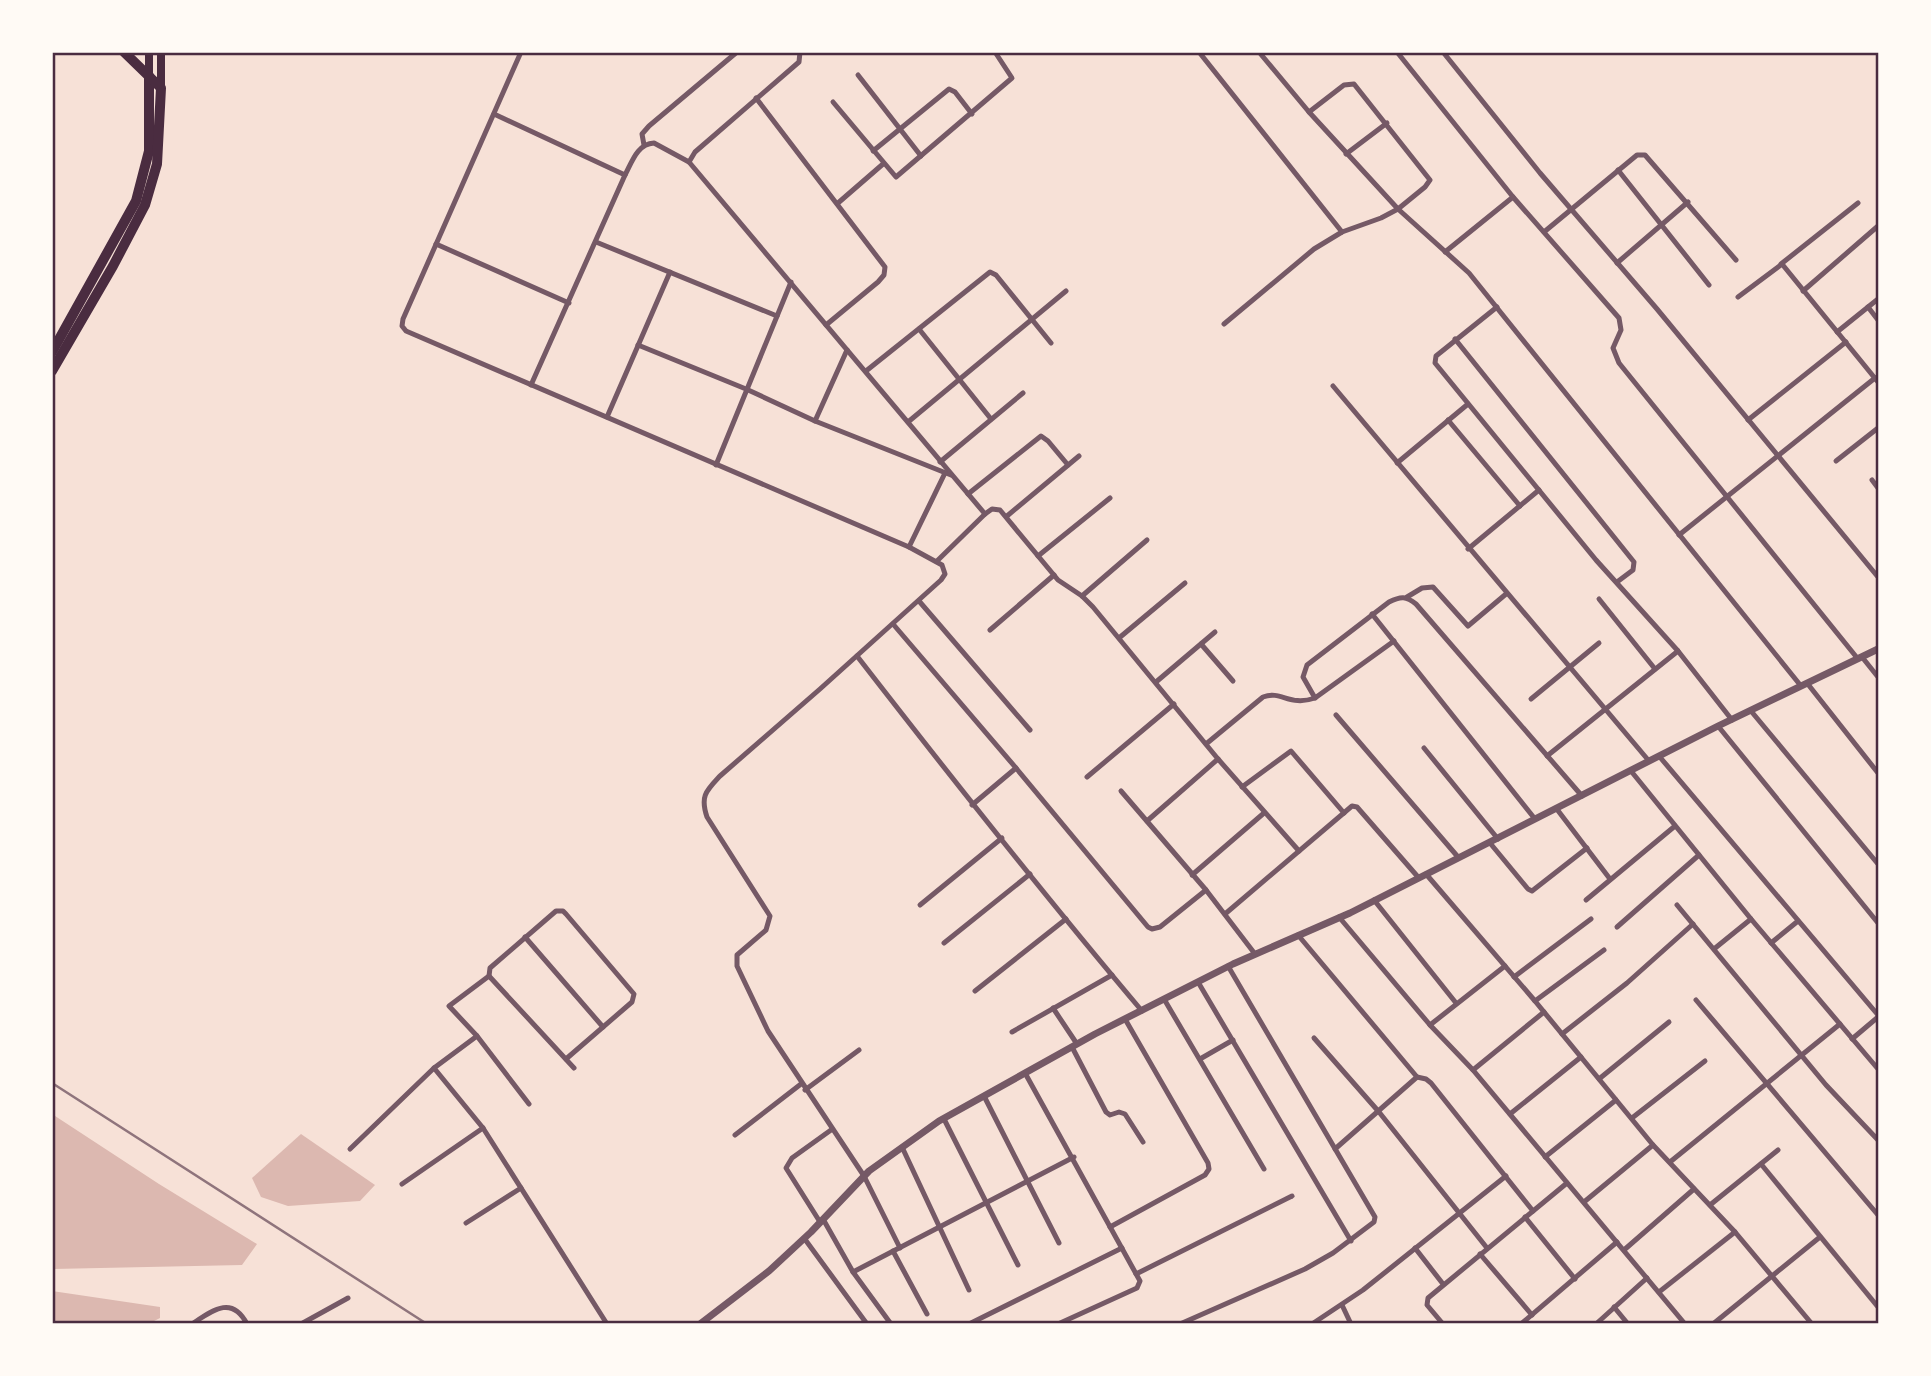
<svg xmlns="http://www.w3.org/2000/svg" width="1931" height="1376" font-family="'Nunito Sans',sans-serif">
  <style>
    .water { fill: #dcb8b0 }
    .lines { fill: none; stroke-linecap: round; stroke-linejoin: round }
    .minor { stroke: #755966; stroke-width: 5 }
    .tertiary { stroke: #755966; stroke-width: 7 }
    .secondary { stroke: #4a2c40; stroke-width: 8 }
    .trunk { stroke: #4a2c40; stroke-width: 10 }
    .rail { stroke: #8f747c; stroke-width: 2.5 }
    .neatline { fill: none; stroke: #4a2c40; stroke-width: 2.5 }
  </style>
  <rect width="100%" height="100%" fill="#f7e1d7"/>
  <g class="water">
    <polygon points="52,1114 159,1184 257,1244 242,1265 53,1269"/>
    <polygon points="301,1134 375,1185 360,1201 288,1206 261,1197 252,1178"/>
    <polygon points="52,1291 160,1307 160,1318 148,1324 53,1323"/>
  </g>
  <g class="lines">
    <g class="minor">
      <path d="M521,52L403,319L402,326L406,331L909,547L942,565L945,574L941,580L820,689L720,776C706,791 700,796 707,817L770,916L766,930L737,955V966L768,1031L864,1176L900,1248"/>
      <polyline points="800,52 799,62 695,152 689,162 985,514"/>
      <polyline points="1199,52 1342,232"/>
      <polyline points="1259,52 1309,112 1398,209 1469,273 1801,686"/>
      <polyline points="1397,52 1513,197 1619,318 1621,330 1613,348 1619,363 1858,659"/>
      <polyline points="1443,52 1540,173 1657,309 1878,577"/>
      <polyline points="858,75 921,156"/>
      <polyline points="756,98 885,267 884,275 878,282 826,325"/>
      <polyline points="833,102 896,177 1012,78 995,52"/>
      <polyline points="494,114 625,175"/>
      <polyline points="644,145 642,134 649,126 737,52"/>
      <polyline points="873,151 949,89 955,92 972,114"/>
      <polyline points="1346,154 1387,123"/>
      <polyline points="1618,170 1709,285"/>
      <polyline points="838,203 883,164"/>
      <polyline points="1544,232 1637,155 1645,155 1736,260"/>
      <polyline points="596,242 777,316"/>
      <polyline points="436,244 569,303"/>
      <polyline points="1445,252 1513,197"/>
      <polyline points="1617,263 1688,202"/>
      <polyline points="1781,264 1858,203"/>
      <polyline points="1803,291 1878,226"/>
      <polyline points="1738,297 1782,264 1878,382"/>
      <polyline points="1497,307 1436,356 1435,363 1596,560 1678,651 1732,720"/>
      <polyline points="1868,307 1878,320"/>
      <polyline points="1224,324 1314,249 1342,232 1381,218 1398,209 1425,187 1430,180 1354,84 1344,85 1309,112"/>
      <polyline points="919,329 991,419"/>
      <polyline points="1837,332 1878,299"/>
      <polyline points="1455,339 1634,562 1633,570 1617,582"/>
      <polyline points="638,345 746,389 815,421 951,475"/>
      <polyline points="866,371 990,272 996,275 1051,343"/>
      <path d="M531,385L625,175C632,162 637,144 654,143L689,162"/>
      <polyline points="1333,386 1649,761"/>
      <polyline points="607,417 670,272"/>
      <polyline points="1448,420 1520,506"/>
      <polyline points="1748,420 1846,342"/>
      <polyline points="815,421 847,350"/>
      <polyline points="908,422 1066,291"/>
      <polyline points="1836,461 1878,428"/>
      <polyline points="940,462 1023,393"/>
      <polyline points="1397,463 1468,404"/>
      <polyline points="716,465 791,282"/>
      <polyline points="1872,480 1878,488"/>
      <polyline points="968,494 1041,436 1048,441 1068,465"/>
      <polyline points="1007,516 1079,456"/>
      <polyline points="1679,535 1875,378"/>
      <polyline points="909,547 945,473"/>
      <polyline points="1468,549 1539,490"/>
      <polyline points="1038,556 1110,498"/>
      <polyline points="937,561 985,514 992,509 1000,510 1058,580 1082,596 1093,607 1218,759 1299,851"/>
      <polyline points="1082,596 1147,540"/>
      <polyline points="1407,597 1422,588 1433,587 1468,626 1506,594"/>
      <polyline points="1599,599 1655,669"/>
      <polyline points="919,601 1030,730"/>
      <polyline points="1372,614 1535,819"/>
      <polyline points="893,624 1016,768 1148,927 1152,929 1160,927 1206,890"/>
      <polyline points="990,630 1054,575"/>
      <polyline points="1119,638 1185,583"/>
      <polyline points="1201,644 1233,681"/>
      <path d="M857,656C950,776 1044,895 1142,1011"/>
      <polyline points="1862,657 1878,677"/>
      <polyline points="1156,682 1215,632"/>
      <polyline points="1807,683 1878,773"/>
      <path d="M1315,698L1303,677L1307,665L1389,602C1401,596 1406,596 1416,604L1582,796"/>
      <polyline points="1531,699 1599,643"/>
      <polyline points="1751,711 1878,864"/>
      <polyline points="1336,715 1458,857"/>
      <polyline points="1718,726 1878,923"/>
      <path d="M1206,744L1263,697C1282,690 1289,707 1315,698L1394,641"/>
      <polyline points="1424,748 1498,839"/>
      <polyline points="1547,756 1678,651"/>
      <polyline points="1659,756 1878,1015"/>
      <polyline points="1631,771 1751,919 1878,1069"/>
      <polyline points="1087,777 1174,704"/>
      <polyline points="1242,787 1291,751 1344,813"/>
      <polyline points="1121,791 1206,890 1255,954"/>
      <polyline points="972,805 1016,768"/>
      <polyline points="1556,808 1610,879"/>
      <polyline points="1147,821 1218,759"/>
      <polyline points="1490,843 1528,889 1532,891 1587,848"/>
      <polyline points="1426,874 1535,1001 1653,1145 1735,1232 1812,1324"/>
      <polyline points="1192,875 1264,813"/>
      <polyline points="1374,900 1456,1003"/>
      <polyline points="1586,900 1675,826"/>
      <polyline points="920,905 1002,838"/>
      <polyline points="1677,905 1826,1085 1878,1140"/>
      <polyline points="1225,914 1352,806 1357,807 1418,877"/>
      <polyline points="1339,917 1430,1025 1473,1070 1685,1324"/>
      <polyline points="1617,927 1699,855"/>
      <polyline points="1298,935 1417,1077 1426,1079 1431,1083 1533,1211"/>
      <polyline points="525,937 603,1027"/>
      <polyline points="944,943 1030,874"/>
      <polyline points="1771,943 1798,921"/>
      <polyline points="1714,949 1751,919"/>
      <polyline points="489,976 490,968 556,911 563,911 566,914 634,994 632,1002 566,1059"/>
      <polyline points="1514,977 1591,919"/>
      <polyline points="1198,982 1351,1241"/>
      <polyline points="975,991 1066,919"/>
      <polyline points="1164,999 1264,1169"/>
      <polyline points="1696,1000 1878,1215"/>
      <polyline points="1535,1001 1604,950"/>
      <polyline points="1053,1008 1077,1044"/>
      <polyline points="1430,1025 1505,966"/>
      <polyline points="1012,1032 1112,975"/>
      <polyline points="1562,1034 1627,983 1693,924"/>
      <polyline points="1314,1038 1379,1112 1487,1248"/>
      <polyline points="1852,1039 1878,1017"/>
      <polyline points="1072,1047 1106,1112 1110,1115 1119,1112 1125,1114 1143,1142"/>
      <polyline points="1200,1059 1233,1040"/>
      <polyline points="434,1068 483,1128 607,1324"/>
      <polyline points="1473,1070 1544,1012"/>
      <polyline points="1025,1073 1140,1281 1137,1288 1058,1324"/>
      <polyline points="1599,1079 1669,1022"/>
      <polyline points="805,1090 859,1050"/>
      <polyline points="984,1096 1059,1243"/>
      <polyline points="529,1104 477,1036 449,1006 489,976 574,1068"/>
      <polyline points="1510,1114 1581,1057"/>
      <polyline points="1632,1118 1705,1061"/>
      <polyline points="944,1119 1018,1265"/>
      <polyline points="735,1135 801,1084"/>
      <polyline points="902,1147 969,1290"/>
      <polyline points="350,1149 434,1068 477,1036"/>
      <polyline points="1335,1149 1417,1077"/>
      <polyline points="1545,1157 1616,1100"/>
      <polyline points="1670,1162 1840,1024"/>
      <polyline points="1761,1164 1878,1307"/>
      <polyline points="402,1184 483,1128"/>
      <polyline points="1584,1202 1653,1145"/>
      <polyline points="1710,1205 1778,1150"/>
      <polyline points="1525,1217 1575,1279"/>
      <polyline points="823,1219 853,1272 891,1324"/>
      <polyline points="820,1222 786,1168 792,1158 831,1130"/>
      <polyline points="466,1223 521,1188"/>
      <polyline points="1110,1227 1205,1175 1209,1169 1208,1163 1125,1019"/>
      <polyline points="804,1238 867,1324"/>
      <polyline points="1415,1248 1443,1284"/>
      <polyline points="1624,1250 1694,1189"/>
      <polyline points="893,1251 927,1314"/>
      <polyline points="1480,1254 1532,1315"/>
      <polyline points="853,1272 1074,1157"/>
      <polyline points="1136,1274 1292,1196"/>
      <polyline points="1659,1292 1735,1232"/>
      <polyline points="1342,1305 1351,1324"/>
      <polyline points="1614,1307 1628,1324"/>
      <path d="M192,1324C213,1310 232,1295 247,1324"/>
      <polyline points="301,1324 348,1298"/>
      <polyline points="969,1324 1122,1248"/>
      <polyline points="1180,1324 1305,1269 1333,1253 1374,1222 1375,1217 1228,966"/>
      <polyline points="1312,1324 1363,1290 1506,1176"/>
      <polyline points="1443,1324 1427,1305 1428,1298 1567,1183"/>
      <polyline points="1521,1324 1617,1242"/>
      <polyline points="1596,1324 1647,1278"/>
      <polyline points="1713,1324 1820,1237"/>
    </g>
    <polyline class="tertiary" points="700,1324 769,1271 811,1232 869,1171 939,1121 1095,1034 1233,964 1350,913 1718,726 1878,649"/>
    <g class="secondary">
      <polyline points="149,52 149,76"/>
      <polyline points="161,52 161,88"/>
    </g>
    <g class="trunk">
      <polyline points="52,352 136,201 149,151 149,76"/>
      <polyline points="52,371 113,266 145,205 157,164 161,88 124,52"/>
    </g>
    <polyline class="rail" points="52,1083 427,1324"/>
  </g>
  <rect width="1931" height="1376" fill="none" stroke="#fffaf5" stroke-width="108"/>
  <rect x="54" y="54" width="1823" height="1268" class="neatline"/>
</svg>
